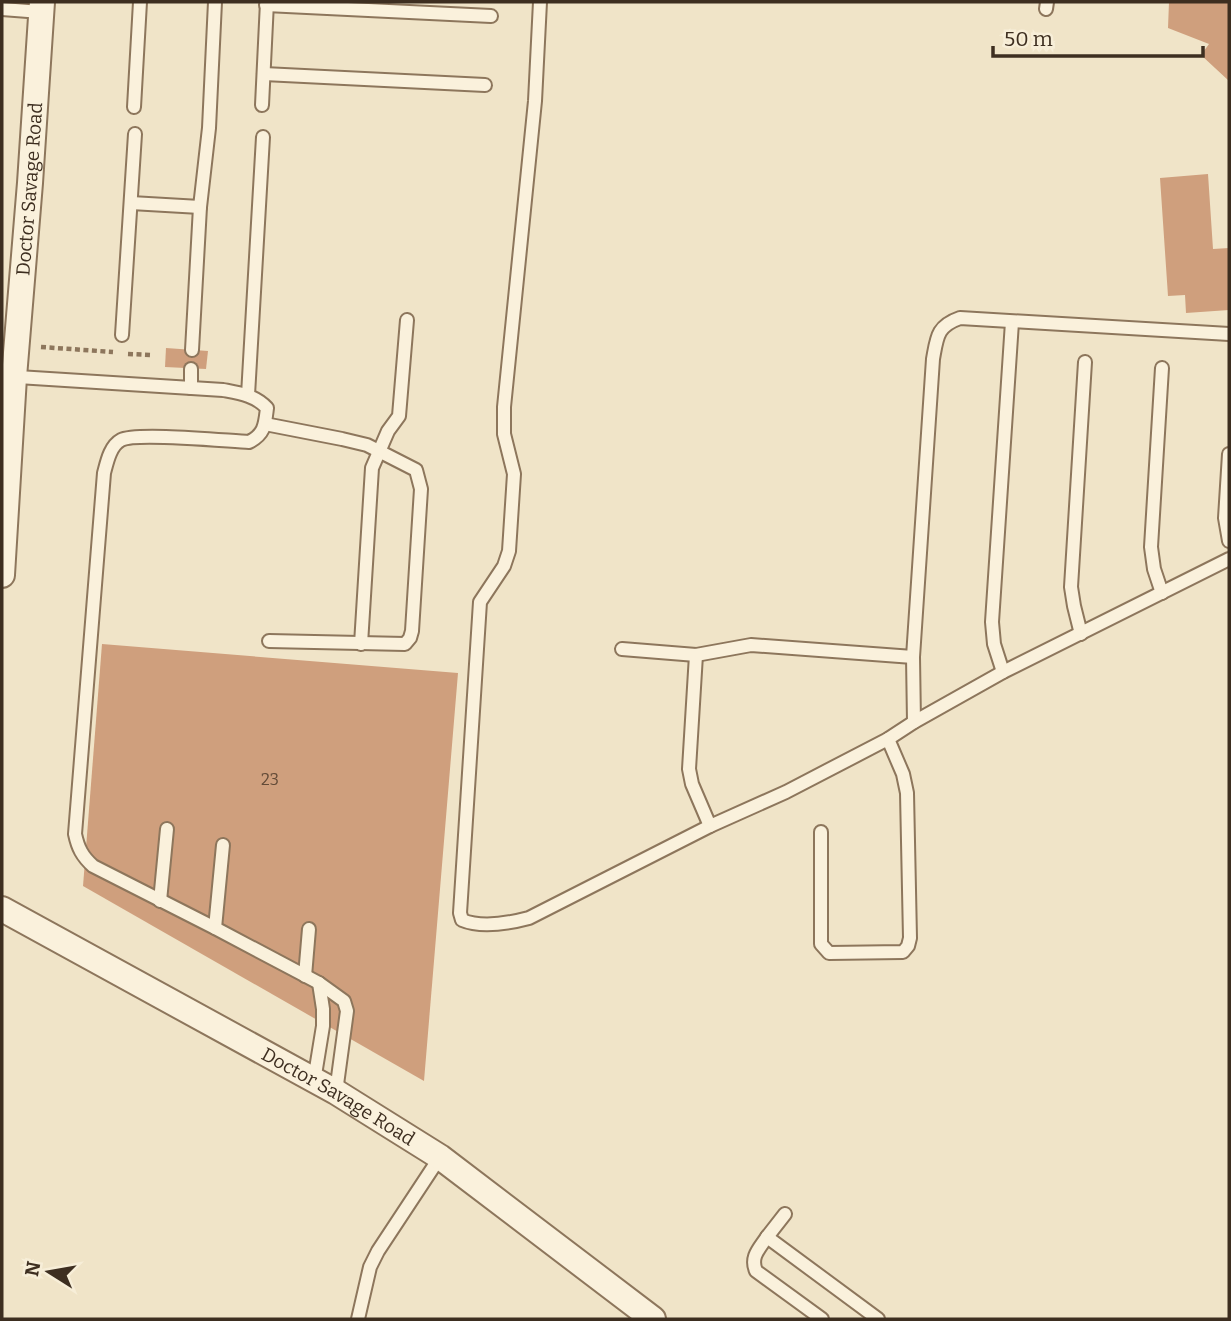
<svg xmlns="http://www.w3.org/2000/svg" width="1231" height="1321" font-family="Bitter,serif">
  <style>
    .building { fill: #cf9f7d }
    .lines { fill: none; stroke-linecap: round; stroke-linejoin: round }
    .lane-casing { stroke: #8d765c; stroke-width: 16 }
    .street-casing { stroke: #8d765c; stroke-width: 28 }
    .path { stroke: #8d765c; stroke-width: 4.5; stroke-dasharray: 5 3.5; stroke-linecap: butt }
    .lane { stroke: #faf1dc; stroke-width: 12 }
    .street { stroke: #faf1dc; stroke-width: 24 }
    .labels { text-anchor: middle; dominant-baseline: central; stroke-width: 6; stroke-linejoin: round; paint-order: stroke }
    .number-label { font-size: 16px; fill: #624a37 }
    .street-label { font-size: 19px; fill: #3d2e20; stroke: #f7eed8 }
  </style>
  <rect width="100%" height="100%" fill="#f0e4c8"/>
  <g class="building">
    <polygon points="1169,2 1229,2 1229,81 1201,55 1209,44 1168,28"/>
    <polygon points="1208,174 1213,249 1229,248 1229,310 1186,313 1185,295 1168,296 1160,178"/>
    <polygon points="166,348 208,351 206,369 165,367"/>
    <polygon points="102,644 458,673 424,1081 83,886"/>
  </g>
  <g class="lines">
    <g class="lane-casing">
      <g id="lane">
        <path d="M540,2L535,101L504,407V434L514,474L509,551L504,566L480,602L460,913L462,920C481,928 510,923 529,918L710,826L786,792L888,739L914,722L1003,672L1229,559"/>
        <polyline points="266,5 491,16"/>
        <polyline points="2,9 41,12"/>
        <polyline points="1046,9 1047,2"/>
        <polyline points="264,74 485,85"/>
        <polyline points="262,105 267,2"/>
        <polyline points="134,107 140,2"/>
        <polyline points="131,203 200,207"/>
        <polyline points="122,335 135,134"/>
        <polyline points="192,350 200,207 209,128 215,2"/>
        <polyline points="1162,368 1151,547 1154,569 1162,593"/>
        <path d="M2,376L223,390C239,393 255,395 267,408C265,424 265,434 249,442C227,441 136,432 121,440C110,446 107,462 104,473L75,834C78,848 82,856 93,866L215,928L319,983L344,1001L347,1011L336,1092"/>
        <polyline points="191,388 191,369"/>
        <polyline points="248,395 263,137"/>
        <polyline points="265,424 342,439 367,445 416,470 421,489 412,631 410,638 405,644 269,641"/>
        <polyline points="1229,454 1225,518 1229,541"/>
        <polyline points="1081,634 1074,606 1071,587 1085,362"/>
        <polyline points="361,644 372,468 388,431 399,416 407,320"/>
        <polyline points="622,649 696,655 751,645 913,657"/>
        <polyline points="696,655 689,769 692,784 710,826"/>
        <polyline points="1003,672 994,644 992,622 1012,322"/>
        <path d="M914,722L913,657L933,359C937,337 937,326 960,318L1229,334"/>
        <polyline points="821,832 821,944 829,953 903,952 908,946 910,938 907,793 903,774 888,739"/>
        <polyline points="160,901 167,829"/>
        <polyline points="215,928 223,845"/>
        <polyline points="305,976 309,929"/>
        <polyline points="314,1081 323,1026 323,1009 319,983"/>
        <polyline points="767,1237 785,1214"/>
        <polyline points="358,1319 370,1267 378,1251 440,1157"/>
        <path d="M822,1319L756,1271C750,1257 759,1249 767,1237L878,1319"/>
      </g>
    </g>
    <g class="street-casing">
      <g id="street">
        <path id="s1" d="M2,575L14,377L30,183L42,2"/>
        <path id="s2" d="M2,909L336,1092L440,1157L653,1319"/>
      </g>
    </g>
    <g class="path">
      <polyline points="41,347 113,352"/>
      <polyline points="128,354 151,355"/>
    </g>
    <use href="#lane" class="lane"/>
    <use href="#street" class="street"/>
  </g>
  <g class="labels">
    <g class="number-label">
      <text x="270" y="779">23</text>
    </g>
    <g class="street-label">
      <text stroke="none"><textPath href="#s1" startOffset="387">Doctor Savage Road</textPath></text>
      <text stroke="none"><textPath href="#s2" startOffset="385">Doctor Savage Road</textPath></text>
    </g>
  </g>
  <rect width="1231" height="1321" fill="none" stroke="#3d2e20" stroke-width="7"/>
  <g transform="translate(49 1272) rotate(281)" stroke="#f7eed8" stroke-width="5" paint-order="stroke">
  <path d="M0-5L12 26L0 18L-12 26Z" fill="#3d2e20"/>
  <text y="-10" font-size="19" font-weight="bold" text-anchor="middle" fill="#3d2e20">N</text>
  </g>
  <path d="M993 46v10h210v-10" fill="none" stroke="#3d2e20" stroke-width="3.5"/>
  <text x="1004" y="46" font-size="21" fill="#3d2e20" stroke="#f7eed8" stroke-width="5" paint-order="stroke">50 m</text>
</svg>
